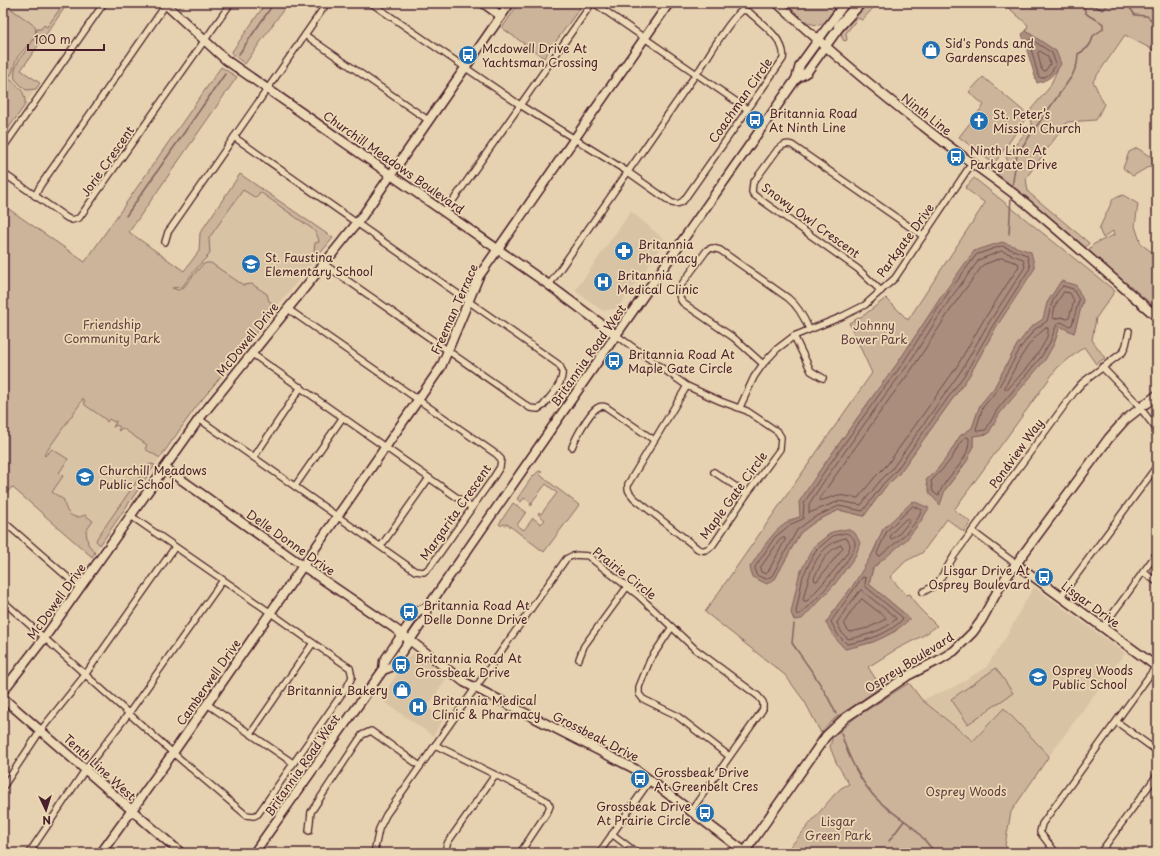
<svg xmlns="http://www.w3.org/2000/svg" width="1160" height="856" font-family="'Playpen Sans',sans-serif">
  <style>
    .built { fill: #d9c3a5 }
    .green { fill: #ccb49b; stroke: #8b6a63; fill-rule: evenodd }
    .water { fill: #aa8d7d; stroke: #84615c }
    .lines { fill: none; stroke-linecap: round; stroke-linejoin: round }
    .shore { stroke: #704b4c; stroke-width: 1 }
    .stream { stroke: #84615c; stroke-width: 1.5 }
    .street-casing { stroke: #4a1f2b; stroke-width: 8 }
    .secondary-casing { stroke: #4a1f2b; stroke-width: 11 }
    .highway-casing { stroke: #4a1f2b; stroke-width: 13 }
    .street { stroke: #ecd9b6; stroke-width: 5.5 }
    .secondary { stroke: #ecd9b6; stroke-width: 8 }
    .highway { stroke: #ecd9b6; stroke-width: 10 }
    .labels { text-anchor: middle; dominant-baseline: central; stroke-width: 3.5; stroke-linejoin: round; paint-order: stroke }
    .poi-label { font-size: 12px; fill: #4a1f2b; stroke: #ecd9b6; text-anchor: start }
    .street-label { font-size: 12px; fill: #4a1f2b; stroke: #ecd9b6 }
    .park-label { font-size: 12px; fill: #643d41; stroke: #ecd9b6 }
  </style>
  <rect width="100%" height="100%" fill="#e6d2b0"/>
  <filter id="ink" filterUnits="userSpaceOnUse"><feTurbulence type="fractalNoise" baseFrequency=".025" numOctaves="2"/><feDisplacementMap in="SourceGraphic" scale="8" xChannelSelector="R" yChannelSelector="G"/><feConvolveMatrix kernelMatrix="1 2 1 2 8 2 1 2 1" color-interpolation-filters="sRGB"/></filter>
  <g filter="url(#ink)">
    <g class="built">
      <polygon points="3,3 68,3 21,70 40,83 3,136"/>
      <polygon points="240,174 333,238 245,346 172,288 199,251 200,233"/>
      <polygon points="631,211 666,241 618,308 603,311 575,291"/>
      <polygon points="82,398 163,454 92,557 14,489"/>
      <polygon points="1034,587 1125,653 1049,756 1004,708 973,741 922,700 954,687 986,667 1008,634 1023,605"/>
      <polygon points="413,654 416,654 446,679 430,703 426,701 427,708 444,719 433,736 380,699 410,655"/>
    </g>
    <g class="green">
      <path d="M3,3L35,26C39,39 23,48 17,58C14,64 14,71 10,76L3,72Z"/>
      <path d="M64,3H68L21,70L40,83L36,89L26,90L15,79C11,58 36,47 37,29H41L44,25L47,27Z"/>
      <polygon points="266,3 288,3 245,64 231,53"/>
      <polygon points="519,3 582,3 582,5 544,58 502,28"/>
      <path d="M783,3H839L825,22L819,25C805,25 793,12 783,3Z"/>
      <polygon points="866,3 878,3 862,20 858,18 846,33 847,40 844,41 842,38 841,32"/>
      <polygon points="1003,3 1157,3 1157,52 1125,35 1093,81 1104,104 1096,120 1067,122 1026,178 1028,192 1089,243 1085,248 1025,196 997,174 1008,163 1006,156 1032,125 1028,115 994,164 959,137 984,105 969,92 983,77 1027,114 1049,88 1060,64 1055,51 1026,31 1028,25"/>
      <path d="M221,67L237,77L129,232L184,271L199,251L200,233L240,174L333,238L318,256L314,251L315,243L319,242C318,236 316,232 311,228L260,192L256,198L243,190L209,238L210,254L200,264L182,287L172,288L178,290L183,288L202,265L206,263H211L243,285L252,284L267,294L269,301L275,305V309L193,411L160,458L145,449L147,445L122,428L119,431L118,430L120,427L116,425L114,427H113L116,422V421L114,422L109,419L107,422L105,419L85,405L84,399H82V401L44,455L45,456L52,449L68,459L59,473L63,476L52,492L64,500C65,512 72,521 85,515L93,521L86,531L88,544L95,553L92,557L12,487L3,497V205L85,262Z"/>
      <path d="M3,75C15,83 26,89 25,105L3,136Z"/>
      <polygon points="1137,148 1157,161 1157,171 1150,166 1133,176 1123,168 1129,152"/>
      <path d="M974,178L1115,291L1096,318L1092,340L1105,358L1096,364L1084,347L1057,368L954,510L971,522L964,532L947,519L922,553L906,561L890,577L906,595L910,594L917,606L937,626L924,635L895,650L868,667L881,687L834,719L821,733L805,702L785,675L705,612L872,373L849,323L864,315L886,298L908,320L985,203L965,188ZM1061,281L1083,300L1074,333L1060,326L1054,344L1000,413L988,434L973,436V448L967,461L945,490L926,480L936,471L948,456L960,436L972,428L980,405L994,388L1017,345L1031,327L1044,319L1047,303ZM943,294L995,329L969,376L898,475L886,486L864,516L839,510L816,521L800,533L775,579L789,520L800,517L818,473L878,389L897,364ZM928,508L919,524L873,568L869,584L905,614L896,631L873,642L845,649L826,623C834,610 843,599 852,587C865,569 875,549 883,529Z"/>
      <polygon points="1123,195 1138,204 1135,226 1141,244 1157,256 1157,309 1088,250 1094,244 1114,235 1113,231 1103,238 1099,229 1113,199"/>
      <polygon points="151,464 155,465 100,545 96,541 97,538 148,465"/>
      <polygon points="539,471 542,472 540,475 579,505 544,552 507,524 505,525 503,524 501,526 499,524 513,503 526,512 517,525 524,530 533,518 541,524 545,520 538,514 539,512 541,514 557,493 546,484 531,503 533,504 531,506 530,504 531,503 524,498 521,502 517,499 532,477"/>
      <polygon points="996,668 1013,693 968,724 951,699"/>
      <polygon points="909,683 922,700 973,741 1004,708 1049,756 1011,812 1005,845 1011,853 785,853 834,795 841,788 849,784 836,762 830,747 832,738 856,717"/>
    </g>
    <g class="water">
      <path d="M1026,31L1056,51L1061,64C1054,75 1049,80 1037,83L1022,34Z"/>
      <path d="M1002,242L1031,252L1035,268L995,329L969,376L898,475L886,486L864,516L839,510L816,521L800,533L775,579L767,584L752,577L750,567C764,547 775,524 800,517L799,502L818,473L878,389L897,364L943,294L974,251Z"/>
      <polygon points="1061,281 1076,285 1083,300 1074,333 1060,326 1054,344 1045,360 1000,413 988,434 973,436 973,448 967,461 945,490 940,505 930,494 926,480 936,471 948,456 960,436 972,428 980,405 994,388 1017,345 1031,327 1043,319 1047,303"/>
      <path d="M913,501L929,508L919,524L906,540L873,568L869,584L905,614L910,619C887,639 873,643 845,649L835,638L826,623L839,603L852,587L874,551L883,529Z"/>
      <polygon points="847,529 855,533 860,543 856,555 835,584 802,619 794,620 791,613 799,575 813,547 832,532"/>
    </g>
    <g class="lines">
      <g class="shore">
        <path d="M1029,40H1032L1052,53L1056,64C1052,71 1049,77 1041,78L1039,77Z"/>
        <polygon points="1038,52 1040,51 1048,57 1050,64 1045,71 1042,70"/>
        <polygon points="1002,246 1027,255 1030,268 992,327 965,374 895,472 883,484 863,511 839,506 813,518 797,530 772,576 766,579 756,575 755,567 775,537 791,524 803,519 804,503 822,475 881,392 901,366 946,296 976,255"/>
        <polygon points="1002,251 1023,259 1025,267 988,324 961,371 892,469 880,481 861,505 839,501 809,513 809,504 826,478 885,395 905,369 950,299 979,260"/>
        <polygon points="1002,258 1018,263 1019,266 983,321 956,368 887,465 875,477 858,498 838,495 820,501 819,499 890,398 910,372 955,303 983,265"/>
        <path d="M1063,286L1073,289L1079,300L1072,325L1069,326L1061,322L1057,324L1050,342L1041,357L997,410L986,430L977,431L976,429L983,407L997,390L1021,347L1034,330L1047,321C1051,307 1052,296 1063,286Z"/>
        <polygon points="1064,292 1070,293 1074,301 1069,318 1067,319 1061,317 1054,319 1053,316 1055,306"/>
        <path d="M1046,328H1048C1051,344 1018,377 1008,389H1005V387C1016,366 1026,342 1046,328Z"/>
        <path d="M966,437L969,438C970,464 946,473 939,495H937L933,492L931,481C938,474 945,467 951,459C956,452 959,441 966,437Z"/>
        <path d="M913,506L922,510C914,530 896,542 880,556H878L877,553L887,531Z"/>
        <polygon points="906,519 909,519 909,522 899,534 892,539 890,539 891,534"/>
        <path d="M846,533C851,535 855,538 855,544C856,555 806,615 797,615L796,612L803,576L816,550L833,536Z"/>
        <polygon points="783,538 785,538 785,540 768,572 766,574 761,572 760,568 779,541"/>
        <path d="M845,538L848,540C849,542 850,543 850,546C849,556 815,592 807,601H804L803,600C809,574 816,545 845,538Z"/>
        <path d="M841,545L843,547L842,549L817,581H815L814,578C820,566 826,550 841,545Z"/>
        <path d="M863,577L866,578L865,584L866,587L902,617L903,619C889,634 867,641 847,644L838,635L831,622Z"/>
        <path d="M861,590L895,617L896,619C884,631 864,636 848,639L842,633L837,623L846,609Z"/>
        <polygon points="862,599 885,617 886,619 868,628 850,632 847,629 844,623 851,612"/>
      </g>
      <g class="stream">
        <polyline points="1122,3 1128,5 1135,15 1147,16 1157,25"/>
        <polyline points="239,54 274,3"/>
        <path d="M1012,188L1017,154L1072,76L1077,64L1078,54C1087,49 1091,46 1093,36L1103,29V24C1096,17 1081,17 1085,4H1090L1103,10L1106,6L1105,3"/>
        <polyline points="126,216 225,74"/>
        <polyline points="1009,234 1011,196"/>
        <path d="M794,624L792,643C808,666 825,688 836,714"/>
        <path d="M841,733C848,756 858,777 873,795C883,807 897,815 909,824C919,832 927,844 936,853"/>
        <polyline points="889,841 904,821"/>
      </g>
      <g class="street-casing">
        <g id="street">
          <path d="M371,3L520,105L628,172L672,203C677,204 680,204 684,200L783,59C787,41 761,23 749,12L743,10C731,17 709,55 700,69L696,74L549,285"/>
          <polyline points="594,3 747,109"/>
          <polyline points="305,35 428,120"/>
          <path d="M234,137L558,364C571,377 550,396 543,406L538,409L530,408L324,264"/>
          <polyline points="3,148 104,3"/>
          <polyline points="3,173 67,218 72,220 79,218 231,3"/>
          <polyline points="35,196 40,186 167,3"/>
          <polyline points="445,212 592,3"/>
          <polyline points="165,242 168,232 171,228 327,3"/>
          <path d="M881,291L858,269L754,195L752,192L753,183L778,149C783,145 786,143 792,145L923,236"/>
          <path d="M616,335L687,386L720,401L747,411L778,432L781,437L780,449L747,494L713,545C708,549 704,552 698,549L634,498C630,493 627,491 628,484L687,386"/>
          <polyline points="794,336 811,371 823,378"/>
          <polyline points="251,353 472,508"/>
          <path d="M763,364L734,338L683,303C678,297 678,292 682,284L707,250L712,248L720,250L788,298C798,306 804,317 809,329"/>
          <polyline points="1102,367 1135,401 1157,430"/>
          <polyline points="740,407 754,377 763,364 777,349 794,336 841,317 865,305 895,278 972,163"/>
          <polyline points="199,419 415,571 424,572 430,567 493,478 500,467 501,459 496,454 288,309"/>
          <path d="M572,447C576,437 589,413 597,408C600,406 603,406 606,407L654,440"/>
          <polyline points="254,457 301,387"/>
          <polyline points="714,472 747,494"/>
          <polyline points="295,486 343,417"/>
          <polyline points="3,521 80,588"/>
          <polyline points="972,531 1016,564"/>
          <polyline points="381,546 429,478"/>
          <polyline points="1143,572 1157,582"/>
          <polyline points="923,592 937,584 954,556 1075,391 1082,383 1123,352 1126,345 1129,331"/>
          <polyline points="1061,596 1157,466"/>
          <polyline points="3,601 173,753 246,815 254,816 258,814 348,685 352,677 350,668 313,643 271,613 131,516"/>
          <polyline points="672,627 650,660 639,687 639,694 643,699 676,715 729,756"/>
          <polyline points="1103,627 1157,553"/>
          <polyline points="579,659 584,646 627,587"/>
          <polyline points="207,704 293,763"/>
          <polyline points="1117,722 1157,751"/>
          <polyline points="251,733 313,643"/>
          <polyline points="435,745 542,798 547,801 550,806 548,811 520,853"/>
          <polyline points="3,787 41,730 85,675 175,547"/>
          <polyline points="309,831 311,812 362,735 371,731 420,766"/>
          <polyline points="612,834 637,853"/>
          <polyline points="29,853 85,770 129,713 223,580"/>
          <path d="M374,853L379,829L386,815L566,559C573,554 579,555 588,556L638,595L695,649L758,696L763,702V709L759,715L691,811"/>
          <polyline points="444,853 448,842 495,775"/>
          <polyline points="599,853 651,779"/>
          <polyline points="1056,853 1042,835 1040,832 1042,824 1157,665"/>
          <polyline points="1100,853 1157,775"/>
        </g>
      </g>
      <g class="secondary-casing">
        <g id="secondary">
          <polyline points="164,3 226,60 549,285 616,335"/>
          <polyline points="483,3 501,16"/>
          <path d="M777,3C824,46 872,87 923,126C955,152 990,175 1022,200C1068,238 1112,278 1157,317"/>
          <polyline points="796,79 807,72 843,22"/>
          <polyline points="165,468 303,566 394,628 464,682 635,769 745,852"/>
          <polyline points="1016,564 1157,667"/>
          <polyline points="383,670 391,667 410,640 426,617 428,607 616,335 796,79 800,65 845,3"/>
          <polyline points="3,691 45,637 199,419 361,218 510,3"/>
          <polyline points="3,698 181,853"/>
          <polyline points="101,853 173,753 432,380 441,367 479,276 484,269 669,3"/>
          <polyline points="254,853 383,670 384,661 418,611 428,607"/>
          <polyline points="744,853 826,736 845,718 909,675 939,660 954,651 973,632 981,621 1002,583 1109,438 1125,420 1157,395"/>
        </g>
      </g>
      <g class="highway-casing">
        <polyline id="highway" points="839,26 860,3"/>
      </g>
      <use href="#street" class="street"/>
      <use href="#secondary" class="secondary"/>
      <use href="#highway" class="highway"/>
    </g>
  </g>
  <defs>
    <g id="shop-disc" transform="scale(1)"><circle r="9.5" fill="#1f6fb2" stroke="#ecd9b6"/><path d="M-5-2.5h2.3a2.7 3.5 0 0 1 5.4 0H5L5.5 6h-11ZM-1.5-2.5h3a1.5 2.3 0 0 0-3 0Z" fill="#fff"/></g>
    <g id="bus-disc" transform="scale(1)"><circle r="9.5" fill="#1f6fb2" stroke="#ecd9b6"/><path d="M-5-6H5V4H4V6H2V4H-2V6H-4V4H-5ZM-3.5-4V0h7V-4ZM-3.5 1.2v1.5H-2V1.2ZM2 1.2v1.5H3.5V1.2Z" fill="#fff"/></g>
    <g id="church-disc" transform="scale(1)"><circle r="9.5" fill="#1f6fb2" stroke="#ecd9b6"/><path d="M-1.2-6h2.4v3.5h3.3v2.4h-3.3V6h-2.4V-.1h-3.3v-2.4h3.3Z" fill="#fff"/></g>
    <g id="pharmacy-disc" transform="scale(1)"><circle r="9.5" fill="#1f6fb2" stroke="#ecd9b6"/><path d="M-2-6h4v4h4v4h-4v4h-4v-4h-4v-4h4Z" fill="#fff"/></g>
    <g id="school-disc" transform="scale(1)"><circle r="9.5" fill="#1f6fb2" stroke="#ecd9b6"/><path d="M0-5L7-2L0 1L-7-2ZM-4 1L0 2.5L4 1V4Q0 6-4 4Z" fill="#fff"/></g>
    <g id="hospital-disc" transform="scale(1)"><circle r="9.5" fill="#1f6fb2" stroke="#ecd9b6"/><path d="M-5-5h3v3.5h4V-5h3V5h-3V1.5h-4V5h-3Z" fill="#fff"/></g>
  </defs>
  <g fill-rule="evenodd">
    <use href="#shop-disc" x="931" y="50"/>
    <use href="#bus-disc" x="468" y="55"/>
    <use href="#bus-disc" x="755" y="120"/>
    <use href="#church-disc" x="979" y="121"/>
    <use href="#bus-disc" x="956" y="157"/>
    <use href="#pharmacy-disc" x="624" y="251"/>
    <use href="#school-disc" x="251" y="264"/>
    <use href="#hospital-disc" x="603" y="282"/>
    <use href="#bus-disc" x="614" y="361"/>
    <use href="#school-disc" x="85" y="477"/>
    <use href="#bus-disc" x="1044" y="577"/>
    <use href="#bus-disc" x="409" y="612"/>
    <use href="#bus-disc" x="401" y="665"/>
    <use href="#school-disc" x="1038" y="677"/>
    <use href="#shop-disc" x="402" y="690"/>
    <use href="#hospital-disc" x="418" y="707"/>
    <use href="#bus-disc" x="640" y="779"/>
    <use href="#bus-disc" x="705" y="813"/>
  </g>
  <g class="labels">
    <g class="poi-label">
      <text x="945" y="43">Sid's Ponds and<tspan x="945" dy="14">Gardenscapes</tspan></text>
      <text x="482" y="48">Mcdowell Drive At<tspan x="482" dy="14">Yachtsman Crossing</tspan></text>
      <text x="769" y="113">Britannia Road<tspan x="769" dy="14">At Ninth Line</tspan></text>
      <text x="993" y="114">St. Peter’s<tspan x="993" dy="14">Mission Church</tspan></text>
      <text x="970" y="150">Ninth Line At<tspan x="970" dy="14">Parkgate Drive</tspan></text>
      <text x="638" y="244">Britannia<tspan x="638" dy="14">Pharmacy</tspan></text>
      <text x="265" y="257">St. Faustina<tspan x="265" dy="14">Elementary School</tspan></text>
      <text x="617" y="275">Britannia<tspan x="617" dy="14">Medical Clinic</tspan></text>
      <text x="628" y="354">Britannia Road At<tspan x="628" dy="14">Maple Gate Circle</tspan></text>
      <text x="99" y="470">Churchill Meadows<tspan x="99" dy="14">Public School</tspan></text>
      <text x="1030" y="570" text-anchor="end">Lisgar Drive At<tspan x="1030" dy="14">Osprey Boulevard</tspan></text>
      <text x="423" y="605">Britannia Road At<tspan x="423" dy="14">Delle Donne Drive</tspan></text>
      <text x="415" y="658">Britannia Road At<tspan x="415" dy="14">Grossbeak Drive</tspan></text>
      <text x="1052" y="670">Osprey Woods<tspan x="1052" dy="14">Public School</tspan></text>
      <text x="388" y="690" text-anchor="end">Britannia Bakery</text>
      <text x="432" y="700">Britannia Medical<tspan x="432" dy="14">Clinic &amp; Pharmacy</tspan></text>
      <text x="654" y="772">Grossbeak Drive<tspan x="654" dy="14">At Greenbelt Cres</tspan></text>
      <text x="691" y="806" text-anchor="end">Grossbeak Drive<tspan x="691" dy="14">At Prairie Circle</tspan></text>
    </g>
    <g class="street-label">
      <text transform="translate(740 100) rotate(-55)">Coachman Circle</text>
      <text transform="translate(927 114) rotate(38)">Ninth Line</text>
      <text transform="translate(107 161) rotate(-55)">Jorie Crescent</text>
      <text transform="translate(394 162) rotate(35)">Churchill Meadows Boulevard</text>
      <text transform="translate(811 220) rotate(36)">Snowy Owl Crescent</text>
      <text transform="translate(905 240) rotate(-54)">Parkgate Drive</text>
      <text transform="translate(454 309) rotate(-66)">Freeman Terrace</text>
      <text transform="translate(247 339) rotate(-51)">McDowell Drive</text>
      <text transform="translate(588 355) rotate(-55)">Britannia Road West</text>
      <text transform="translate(1016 453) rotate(-54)">Pondview Way</text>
      <text transform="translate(733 495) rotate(-54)">Maple Gate Circle</text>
      <text transform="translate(455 512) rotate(-55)">Margarita Crescent</text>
      <text transform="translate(291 542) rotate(35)">Delle Donne Drive</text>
      <text transform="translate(625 573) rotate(38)">Prairie Circle</text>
      <text transform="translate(56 601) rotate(-54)">McDowell Drive</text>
      <text transform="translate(1091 604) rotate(36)">Lisgar Drive</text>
      <text transform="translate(909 662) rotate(-32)">Osprey Boulevard</text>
      <text transform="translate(208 682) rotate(-55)">Camberwell Drive</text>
      <text transform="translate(596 736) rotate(27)">Grossbeak Drive</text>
      <text transform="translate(302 765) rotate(-55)">Britannia Road West</text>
      <text transform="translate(100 767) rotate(42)">Tenth Line West</text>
    </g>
    <g class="park-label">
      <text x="112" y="324">Friendship<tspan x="112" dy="14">Community Park</tspan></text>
      <text x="874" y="325">Johnny<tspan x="874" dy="14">Bower Park</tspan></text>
      <text x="966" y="791">Osprey Woods</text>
      <text x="838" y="821">Lisgar<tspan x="838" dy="14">Green Park</tspan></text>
    </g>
  </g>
  <rect width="1160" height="856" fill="none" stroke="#ecd9b6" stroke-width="16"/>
  <rect x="8" y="8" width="1144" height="840" fill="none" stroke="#4a1f2b" stroke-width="1.5" filter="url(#ink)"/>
  <g transform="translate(46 810) rotate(176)" stroke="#ecd9b6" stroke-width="3" paint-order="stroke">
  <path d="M0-3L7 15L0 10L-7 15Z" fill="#4a1f2b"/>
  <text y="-6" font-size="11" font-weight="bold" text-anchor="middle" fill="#4a1f2b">N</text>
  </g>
  <path d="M28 44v6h76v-6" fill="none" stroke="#4a1f2b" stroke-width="2"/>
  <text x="34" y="44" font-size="12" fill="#4a1f2b" stroke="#ecd9b6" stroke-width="3" paint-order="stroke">100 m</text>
</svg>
